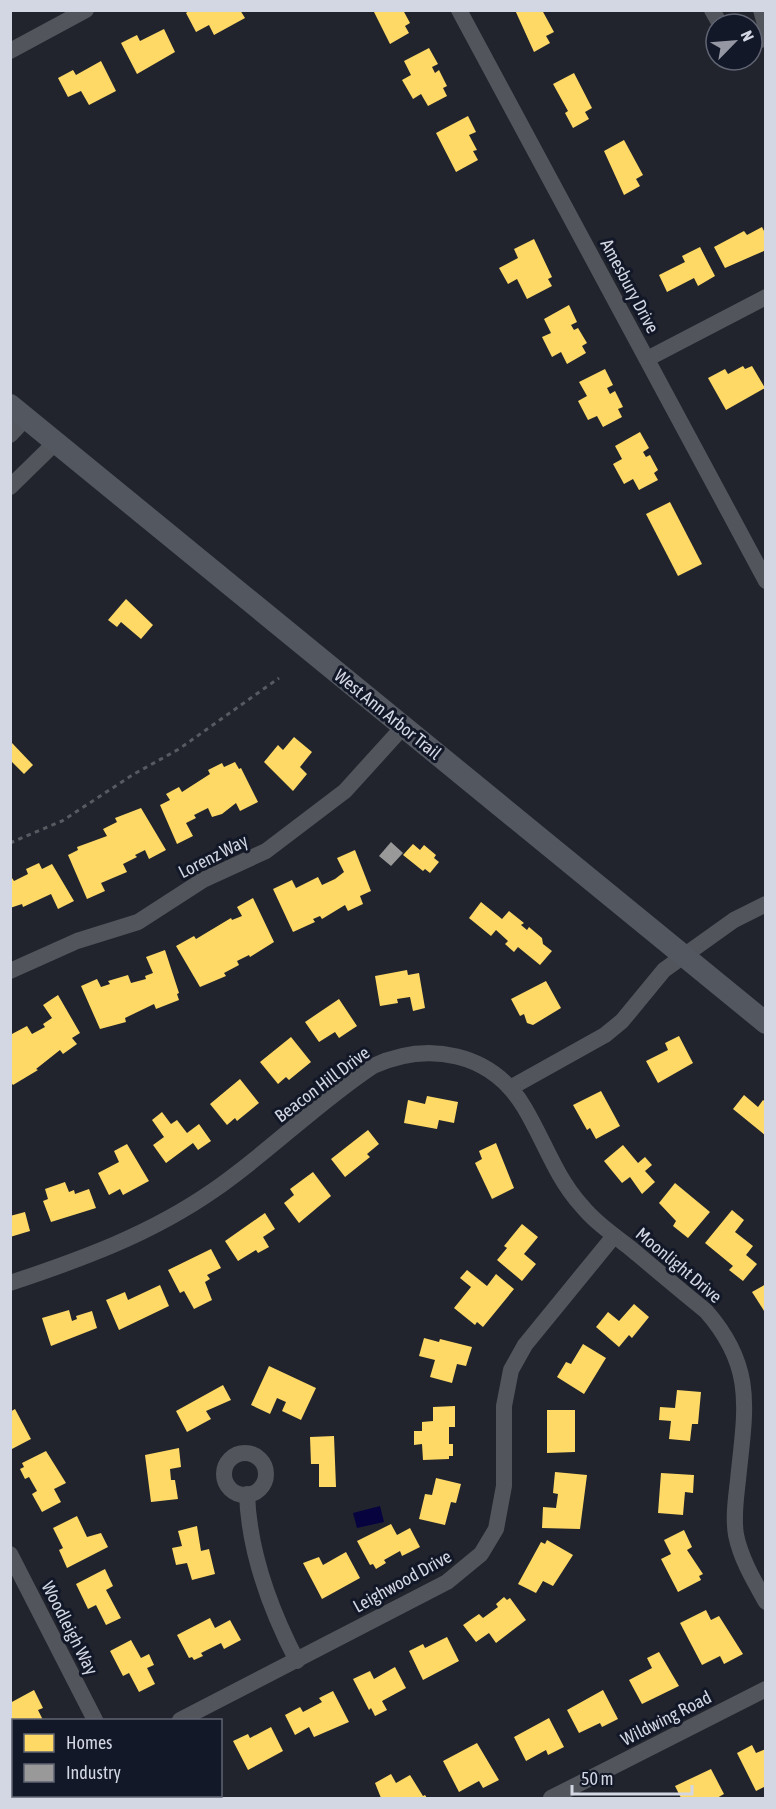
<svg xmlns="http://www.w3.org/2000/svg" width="776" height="1809" font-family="'Asap Condensed',sans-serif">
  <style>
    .water { fill: #06033f }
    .homes { fill: #ffd966 }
    .industry { fill: #999 }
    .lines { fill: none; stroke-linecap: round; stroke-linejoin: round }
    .path { stroke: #585a61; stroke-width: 3; stroke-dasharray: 4.5 4.5; stroke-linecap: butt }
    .street { stroke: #52555b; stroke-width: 16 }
    .secondary { stroke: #535760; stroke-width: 22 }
    .labels { text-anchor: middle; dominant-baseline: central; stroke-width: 6; stroke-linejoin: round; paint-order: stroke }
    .street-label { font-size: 18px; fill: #d3d7e3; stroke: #131828 }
  </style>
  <rect width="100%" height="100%" fill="#21242d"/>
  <polygon class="water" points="380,1506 384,1522 357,1528 353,1513"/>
  <g class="homes">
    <polygon points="190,10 240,10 245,18 214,35 209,25 196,32 186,13"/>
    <polygon points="373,10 403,10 410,23 405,26 409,33 390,44"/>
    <polygon points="515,10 542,10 554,32 546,36 550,43 534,52"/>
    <polygon points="164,29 175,52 137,74 121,43 137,35 140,41"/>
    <polygon points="429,48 438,64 432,67 435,73 439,70 447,86 443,88 447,96 428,106 421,94 413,99 402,80 411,75 404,61"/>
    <polygon points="101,61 116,91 89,105 81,91 68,97 58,78 73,70 76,75"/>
    <polygon points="574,73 592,108 585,112 589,119 573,128 565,113 568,111 553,84"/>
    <polygon points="468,116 476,132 469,135 477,150 473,151 478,160 456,172 436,133"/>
    <polygon points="624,140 643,175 636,179 640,186 624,195 604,151"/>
    <polygon points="762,227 766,235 766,250 725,268 714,247 744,231 747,235"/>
    <polygon points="534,239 552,277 548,279 552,286 527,299 517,279 508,284 499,268 518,258 514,249"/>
    <polygon points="700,247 715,276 698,286 694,278 667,292 659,275 685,262 682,256"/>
    <polygon points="569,305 577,322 571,325 574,330 578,328 587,343 582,346 586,353 567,364 561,352 552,357 542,337 551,333 544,319"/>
    <polygon points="743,366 745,369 752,366 765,388 726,410 708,378 725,369 728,374"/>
    <polygon points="605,369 613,385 607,388 610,394 615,391 623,407 618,409 622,417 603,427 597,416 588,420 578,401 587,396 579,382"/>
    <polygon points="640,432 649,448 643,452 646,457 650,455 658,470 654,473 658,480 639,490 633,479 624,484 613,464 622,459 615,446"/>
    <polygon points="670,502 702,564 678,576 646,514"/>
    <polygon points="126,599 153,625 141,639 121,622 117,627 108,620"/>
    <polygon points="294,737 312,752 300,767 307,774 293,791 264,762 278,745 283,750"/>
    <polygon points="12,743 33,765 24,774 10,760"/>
    <polygon points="235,762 239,769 241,768 258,802 240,811 236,803 222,814 212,817 208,808 194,815 196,818 186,823 193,836 177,844 160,805 170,800 166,794 179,787 182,792 210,774 208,770 222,763 224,767"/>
    <polygon points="141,808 166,850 149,859 145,850 135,855 137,857 123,864 127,872 101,883 105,891 87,899 68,855 78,850 77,847 107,836 103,829 117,822 115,818"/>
    <polygon points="413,844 420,850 424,845 436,855 434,858 439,862 430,873 425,869 423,871 403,855"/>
    <polygon points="355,850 371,891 360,896 363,904 348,911 345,905 322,919 320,916 313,919 315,922 293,932 273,889 292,880 296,888 318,877 322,885 335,879 344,872 337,858"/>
    <polygon points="39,863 42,869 52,864 74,901 58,909 51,894 23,907 22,904 10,908 10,875 14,881 28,874 26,869"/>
    <polygon points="253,898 274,942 250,957 249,955 237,961 239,965 224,973 226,976 200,987 176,946 194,936 196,939 231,918 232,920 242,916 237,907"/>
    <polygon points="481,902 502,919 509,911 524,923 521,925 527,930 529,927 542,938 543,944 552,951 540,965 518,947 514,952 505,944 508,941 496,930 491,936 469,918"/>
    <polygon points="165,950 179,993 177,994 179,1000 156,1009 154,1004 125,1018 126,1022 100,1029 81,986 97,979 101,987 110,984 108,981 128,975 131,983 146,979 145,976 153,973 146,957"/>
    <polygon points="407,970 408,975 419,973 425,1008 413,1011 410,997 397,999 398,1003 380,1006 375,976"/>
    <polygon points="546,981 561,1008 533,1025 527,1023 524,1014 520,1016 511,999"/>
    <polygon points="58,995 80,1033 72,1038 77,1044 63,1054 60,1050 36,1069 38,1070 13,1085 10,1081 10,1035 27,1026 32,1034 45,1027 43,1024 52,1018 43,1005"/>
    <polygon points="339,999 357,1026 339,1038 335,1032 319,1042 305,1022"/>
    <polygon points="679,1036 693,1063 658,1083 646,1061 668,1050 665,1043"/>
    <polygon points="291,1037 311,1062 289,1080 286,1077 278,1084 260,1062"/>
    <polygon points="240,1079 259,1103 237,1121 235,1118 227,1125 210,1104"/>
    <polygon points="601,1091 620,1126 596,1139 590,1128 587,1130 573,1105"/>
    <polygon points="744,1095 758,1107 763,1100 766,1102 766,1136 733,1109"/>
    <polygon points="427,1096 458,1102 454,1123 439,1120 437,1129 404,1123 408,1100 425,1104"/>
    <polygon points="162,1112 171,1124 177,1120 187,1133 199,1124 211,1141 198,1150 193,1143 166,1163 153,1145 164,1137 152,1120"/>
    <polygon points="368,1130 379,1144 367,1154 370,1157 345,1177 331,1159"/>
    <polygon points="496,1143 514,1188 492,1199 475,1163 482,1159 479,1151"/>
    <polygon points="127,1144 149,1181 123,1195 120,1189 109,1195 98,1173 119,1162 114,1151"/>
    <polygon points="623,1145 638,1163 645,1157 652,1165 645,1171 655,1182 642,1194 630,1177 622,1183 604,1161"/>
    <polygon points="313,1172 331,1196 299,1223 284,1203 294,1195 290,1189"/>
    <polygon points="65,1182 69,1192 74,1190 75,1194 89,1189 96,1208 51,1222 43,1201 48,1199 45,1189"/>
    <polygon points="675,1183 710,1212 688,1238 673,1226 676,1221 659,1203"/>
    <polygon points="732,1210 744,1220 735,1232 753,1246 746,1255 757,1264 743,1281 729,1270 733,1266 705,1243"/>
    <polygon points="25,1212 30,1231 10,1237 10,1216"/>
    <polygon points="265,1213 275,1229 263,1237 269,1247 258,1253 256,1250 238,1261 225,1241"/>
    <polygon points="522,1224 538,1237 524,1254 536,1264 522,1281 497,1260 507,1248 504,1246"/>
    <polygon points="211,1249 221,1268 207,1275 210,1279 205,1282 212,1300 194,1309 184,1291 180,1293 168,1270"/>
    <polygon points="467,1270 487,1286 496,1274 514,1289 483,1327 477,1322 475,1325 454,1308 471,1287 460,1278"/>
    <polygon points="766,1284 766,1314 752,1292"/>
    <polygon points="160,1285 169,1306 119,1330 106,1300 125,1292 128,1300"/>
    <polygon points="634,1304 649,1317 632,1338 629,1335 619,1347 596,1327 608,1312 619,1321"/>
    <polygon points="69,1310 72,1321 77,1319 76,1316 92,1311 97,1328 51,1346 42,1318"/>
    <polygon points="424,1338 439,1342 440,1339 472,1347 466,1366 457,1364 452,1383 430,1377 435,1360 419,1356"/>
    <polygon points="583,1344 606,1358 584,1394 557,1377 566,1362 571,1364"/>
    <polygon points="269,1366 316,1388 301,1420 282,1411 286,1402 277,1398 270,1414 251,1405"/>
    <polygon points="223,1385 231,1400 206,1411 211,1419 187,1432 176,1411"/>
    <polygon points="677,1390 701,1392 698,1424 692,1424 690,1441 669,1439 671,1421 659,1420 660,1407 675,1408"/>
    <polygon points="455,1406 455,1427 449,1427 449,1444 453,1444 453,1456 449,1456 449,1459 423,1460 422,1444 414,1445 414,1431 422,1431 422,1422 433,1421 433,1407"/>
    <polygon points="15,1409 31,1439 10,1450 10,1412"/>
    <polygon points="547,1410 575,1410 575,1452 547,1453"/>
    <polygon points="334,1436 336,1487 319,1487 319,1464 311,1464 310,1437"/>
    <polygon points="179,1448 181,1467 170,1469 171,1480 175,1480 178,1499 151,1502 145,1455"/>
    <polygon points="46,1451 66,1483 54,1489 61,1502 42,1512 32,1494 37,1491 29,1477 25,1479 20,1469 24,1467 22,1463"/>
    <polygon points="555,1472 587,1475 580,1529 542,1528 543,1507 556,1508 558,1494 553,1493"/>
    <polygon points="661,1473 694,1475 693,1493 685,1492 683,1515 658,1513"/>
    <polygon points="436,1478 461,1484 456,1503 451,1502 445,1525 419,1519 425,1494 432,1495"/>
    <polygon points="77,1516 87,1537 101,1533 108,1547 67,1568 59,1550 63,1548 53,1528"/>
    <polygon points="391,1524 397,1535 410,1528 420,1547 402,1556 400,1551 384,1560 386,1563 376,1569 373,1564 370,1565 357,1541"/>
    <polygon points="197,1526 201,1551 209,1549 215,1574 192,1580 187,1563 176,1565 172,1548 182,1546 178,1531"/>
    <polygon points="684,1530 692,1547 687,1550 703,1574 699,1576 701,1580 678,1592 661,1559 671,1554 664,1540"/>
    <polygon points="547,1540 573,1555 553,1586 543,1581 536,1593 518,1584 541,1542 545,1544"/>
    <polygon points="346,1552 360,1578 322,1599 303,1563 319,1557 323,1565"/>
    <polygon points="105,1569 113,1586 106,1590 121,1618 106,1625 96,1605 88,1609 76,1584"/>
    <polygon points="504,1597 507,1600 510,1598 526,1620 496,1643 489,1633 476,1642 463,1625 479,1614 483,1618 498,1607 496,1604"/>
    <polygon points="706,1610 711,1620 719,1616 743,1654 724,1664 720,1656 702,1665 680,1623"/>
    <polygon points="210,1618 215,1628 230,1620 241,1640 224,1649 221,1643 201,1653 203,1656 194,1660 192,1657 189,1658 177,1635"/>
    <polygon points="447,1637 459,1661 423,1680 409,1651 423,1644 425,1648"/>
    <polygon points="131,1640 141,1658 149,1654 154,1665 147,1668 155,1684 139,1692 129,1673 123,1676 110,1651"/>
    <polygon points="659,1652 679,1686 642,1704 629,1680 652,1668 647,1658"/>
    <polygon points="395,1667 406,1688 382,1701 387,1710 375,1716 371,1708 369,1710 353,1679 370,1671 374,1679"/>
    <polygon points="34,1690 43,1708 38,1710 43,1720 12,1720 10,1703"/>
    <polygon points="603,1690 618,1719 602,1727 600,1723 579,1733 567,1710"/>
    <polygon points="333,1691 349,1722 314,1737 309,1727 295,1735 285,1715 300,1707 303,1712 322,1702 319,1698"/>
    <polygon points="549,1718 564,1747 548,1755 546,1750 526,1761 514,1737"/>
    <polygon points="271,1727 283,1751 248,1770 233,1741 248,1734 250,1738"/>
    <polygon points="477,1743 499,1780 483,1788 479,1781 459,1792 443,1761"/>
    <polygon points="752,1745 756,1753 766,1749 766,1786 756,1791 737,1753"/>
    <polygon points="711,1769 724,1794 717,1798 681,1798 675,1786"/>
    <polygon points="391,1774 396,1783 410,1775 423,1796 425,1795 427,1798 381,1798 375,1783"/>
  </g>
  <polygon class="industry" points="391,842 403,853 391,866 379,856"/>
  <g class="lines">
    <polyline class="path" points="10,843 62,821 134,774 179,749 279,678"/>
    <g class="street">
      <polyline points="459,10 766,581"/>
      <polyline points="712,10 720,24"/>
      <polyline points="752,43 763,39 765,24 761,10"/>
      <polyline points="10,51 86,10"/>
      <polyline points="647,359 766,297"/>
      <polyline points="10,435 26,418"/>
      <polyline points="10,487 56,442"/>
      <polyline points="10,971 77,941 138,922 203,880 266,851 345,791 403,727"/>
      <polyline points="510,1088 605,1035 622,1021 664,970 734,920 766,904"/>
      <path d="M10,1283C82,1259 151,1234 214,1190C269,1152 317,1103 373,1066C428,1041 491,1052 524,1107C544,1140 555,1176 581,1205C594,1221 612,1234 629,1247C654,1268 680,1290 706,1311C756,1368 745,1410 738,1480C736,1498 733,1517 736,1535C741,1559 754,1581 766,1602"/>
      <circle cx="245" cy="1474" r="21"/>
      <path d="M247,1494C249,1553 270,1609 297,1661"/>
      <polyline points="10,1554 95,1720"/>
      <polyline points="180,1720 447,1582 481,1554 496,1529 504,1486 504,1406 511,1370 525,1345 614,1236"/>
      <polyline points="131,1796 131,1798"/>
      <polyline points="551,1798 766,1689"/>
    </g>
    <polyline class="secondary" points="10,405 766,1023"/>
  </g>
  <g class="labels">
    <g class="street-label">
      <text transform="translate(630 286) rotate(62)">Amesbury Drive</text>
      <text transform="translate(388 714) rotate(39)">West Ann Arbor Trail</text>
      <text transform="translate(213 856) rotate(-27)">Lorenz Way</text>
      <text transform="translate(322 1084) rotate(-37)">Beacon Hill Drive</text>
      <text transform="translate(679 1265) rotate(40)">Moonlight Drive</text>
      <text transform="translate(402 1581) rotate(-29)">Leighwood Drive</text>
      <text transform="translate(70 1628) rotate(63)">Woodleigh Way</text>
      <text transform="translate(666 1718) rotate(-27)">Wildwing Road</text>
    </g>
  </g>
  <rect width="776" height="1809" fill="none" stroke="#d3d7e3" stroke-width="24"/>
  <rect x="12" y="1719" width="210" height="78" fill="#131828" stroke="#606473" stroke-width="1.5"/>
  <rect x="24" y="1734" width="30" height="18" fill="#ffd966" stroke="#606473" stroke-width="1.5"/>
  <text x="66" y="1749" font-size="18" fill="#d3d7e3">Homes</text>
  <rect x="24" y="1764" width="30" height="18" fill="#999999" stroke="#606473" stroke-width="1.5"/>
  <text x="66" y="1779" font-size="18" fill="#d3d7e3">Industry</text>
  <g transform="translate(734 42) rotate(65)"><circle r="28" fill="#131828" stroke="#606473" stroke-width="1.5"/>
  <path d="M0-4.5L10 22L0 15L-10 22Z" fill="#9598a3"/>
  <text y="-9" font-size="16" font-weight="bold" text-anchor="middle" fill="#d3d7e3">N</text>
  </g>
  <path d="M572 1785v9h120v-9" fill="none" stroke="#d3d7e3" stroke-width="3"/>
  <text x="581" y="1785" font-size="18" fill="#d3d7e3" stroke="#131828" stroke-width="4.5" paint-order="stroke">50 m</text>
</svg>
